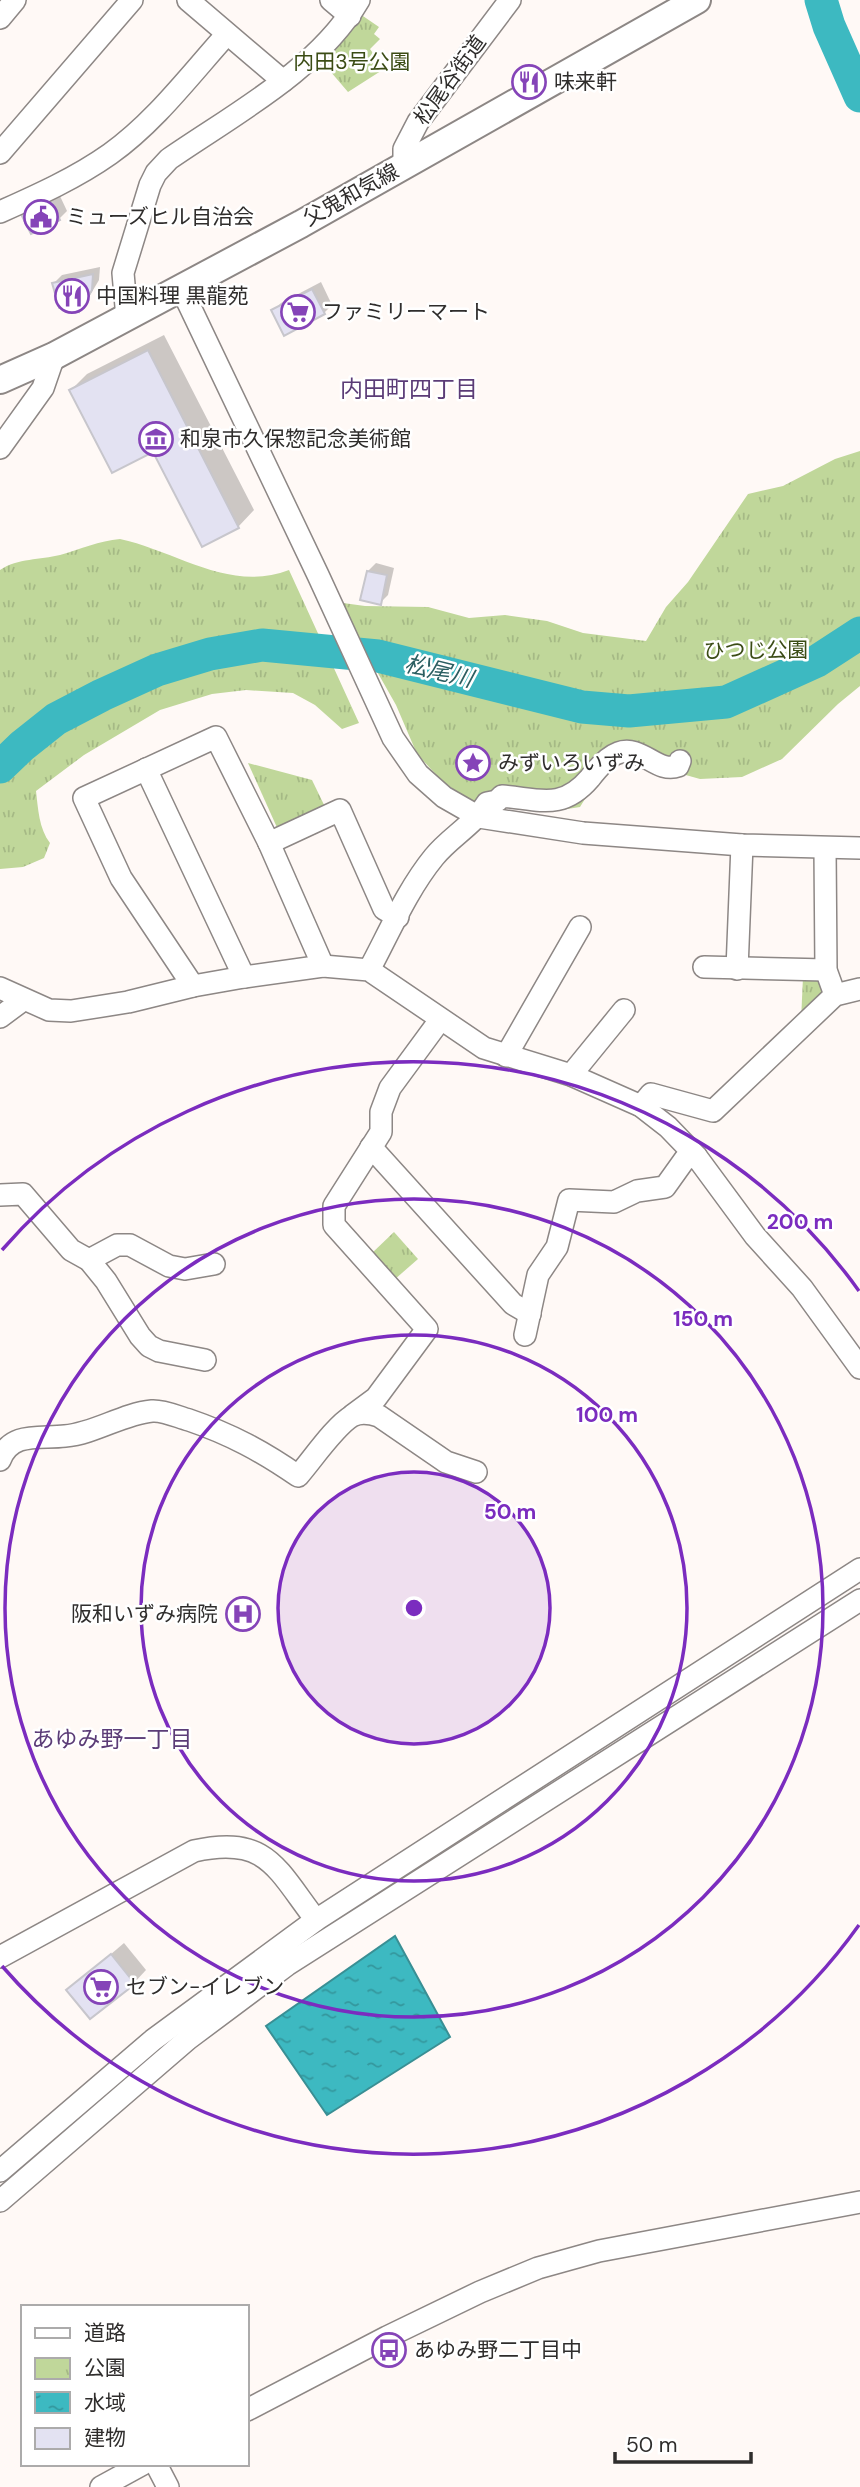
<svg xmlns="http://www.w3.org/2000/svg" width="860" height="2487" font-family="'DM Sans','Noto Sans JP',sans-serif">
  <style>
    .park { fill: url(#park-tufts) }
    .water { fill: url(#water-ripples); stroke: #398f94; stroke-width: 2 }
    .shadow { fill: #0003 }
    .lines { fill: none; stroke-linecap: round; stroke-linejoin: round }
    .river { stroke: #3db9c1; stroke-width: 33 }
    .building { fill: #e3e2f2; stroke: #c7c6cc; stroke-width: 2 }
    .minor-casing { stroke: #8d8785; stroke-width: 24 }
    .major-casing { stroke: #8d8785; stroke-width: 30 }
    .minor { stroke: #fff; stroke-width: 21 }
    .major { stroke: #fff; stroke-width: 26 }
    .ring { fill: none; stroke: #7b2cbf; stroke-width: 3.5 }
    .labels { text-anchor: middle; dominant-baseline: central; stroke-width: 5; stroke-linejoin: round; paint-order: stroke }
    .park-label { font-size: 21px; fill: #3b4c15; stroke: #fff }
    .street-label { font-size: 21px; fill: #2f2d2c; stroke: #fff }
    .poi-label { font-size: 21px; fill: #2f2d2c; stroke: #fff; text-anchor: start }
    .neighbourhood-label { font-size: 23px; fill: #5b3c77; stroke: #fff }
    .water-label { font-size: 23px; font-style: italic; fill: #2b5e61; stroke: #fff }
    .centre { fill: #7b2cbf; stroke: #fff; stroke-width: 3.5 }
    .ring-label { font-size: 21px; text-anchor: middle; font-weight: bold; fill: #7b2cbf; stroke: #fff; stroke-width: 5; stroke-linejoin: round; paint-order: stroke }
  </style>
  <defs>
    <pattern id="park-tufts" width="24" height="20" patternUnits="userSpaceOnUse" patternTransform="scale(1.75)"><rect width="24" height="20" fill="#c0d79a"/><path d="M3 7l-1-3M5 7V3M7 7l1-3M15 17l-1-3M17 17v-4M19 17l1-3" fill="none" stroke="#a5b985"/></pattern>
    <pattern id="water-ripples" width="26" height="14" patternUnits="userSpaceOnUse" patternTransform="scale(1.75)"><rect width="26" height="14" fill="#3db9c1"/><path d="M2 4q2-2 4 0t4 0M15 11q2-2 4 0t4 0" fill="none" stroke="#34979d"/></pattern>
  </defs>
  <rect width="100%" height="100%" fill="#fff9f6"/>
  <g class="park">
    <polygon points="360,14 379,27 374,34 380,39 370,49 384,69 348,92 324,64 315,70 313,67"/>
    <path d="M860,451V686L838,704L782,759L742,777L700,779L625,758C605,770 592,787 580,807L561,810L474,804L442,781L417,754L396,705L358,638L343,603L365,606L428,607L469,618L505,615L547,621L583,633L646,641L666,607L688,582L748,494L783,486L835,459Z"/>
    <path d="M120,539C176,551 230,593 289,570L359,723L342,729L315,705L293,693L246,690L212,694L160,710L84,755L36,791C38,808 39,829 50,843L44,858L23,867L0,869V570C18,558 40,560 60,555C81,549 99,541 120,539Z"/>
    <polygon points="248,763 312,780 327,811 279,832"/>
    <polygon points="803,977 823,979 828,990 801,1021"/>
    <polygon points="394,1232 418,1259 394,1280 371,1254"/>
  </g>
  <polygon class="water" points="395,1936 450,2037 327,2115 266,2026"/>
  <g class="shadow">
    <polygon points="60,196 67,211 59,219 25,217 32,209"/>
    <polygon points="100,267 99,280 86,302 79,310 54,283 62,275"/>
    <polygon points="321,282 332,305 324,313 285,333 273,311 281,303"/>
    <polygon points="164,335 254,510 238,527 154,450 71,390 87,374"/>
    <polygon points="376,563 394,568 388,595 380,603 368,571"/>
    <polygon points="124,1943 146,1970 134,1983 69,1990"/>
  </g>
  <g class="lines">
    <g class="river">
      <polyline points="821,0 829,26 860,96"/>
      <polyline points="0,767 22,746 56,719 102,695 157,670 210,654 262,645 378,656 582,707 629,711 726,702 817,661 860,633"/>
    </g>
  </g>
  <g class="building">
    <polygon points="52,203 60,220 31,234 22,216"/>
    <polygon points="93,274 92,290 79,312 64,300 59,307 52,283"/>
    <polygon points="312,289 325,314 284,336 271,310"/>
    <polygon points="148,350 239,528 202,547 153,452 112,473 69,390"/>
    <polygon points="367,571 387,575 381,605 360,600"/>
    <polygon points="111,1954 135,1984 90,2019 66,1990"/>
  </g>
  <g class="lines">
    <g class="minor-casing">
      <g id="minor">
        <polyline points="188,0 283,81"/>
        <polyline points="331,0 350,16"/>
        <polyline points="0,18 15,0"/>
        <polyline points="0,153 132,0"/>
        <polyline points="404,166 404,149 418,122 510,0"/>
        <path d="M0,212C38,195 76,178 110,154C155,122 190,75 227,34"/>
        <polyline points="181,288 318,575 393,738 418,774 444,797 479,817 583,833 742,845 860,848"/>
        <path d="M127,318L123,273L150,185L156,173L169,159C234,114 318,70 359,0"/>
        <polyline points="0,448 43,388 54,356"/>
        <polyline points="146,769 244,977"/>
        <polyline points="269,843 340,810 384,909 398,917"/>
        <polyline points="825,849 826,970 835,995"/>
        <polyline points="704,967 826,970"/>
        <polyline points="737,969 742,845"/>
        <path d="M369,970C389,933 407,890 434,857C450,837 474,825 487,803L497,801L502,796C539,799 562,811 590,778C597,769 607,757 618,753C641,744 657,774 678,766L680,761"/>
        <polyline points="193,986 121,878 84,798 216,737 269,843 323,966"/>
        <polyline points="0,988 49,1010 71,1011 128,1002 193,986 244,977 323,966 369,970 484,1048 571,1075 641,1106 668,1127 696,1156 755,1236 802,1288 860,1368"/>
        <polyline points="0,1017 23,1000"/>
        <polyline points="506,1056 580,927"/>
        <polyline points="571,1075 624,1010"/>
        <polyline points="641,1106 651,1094 713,1111 835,995 860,989"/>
        <polyline points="371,1147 513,1304 530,1314"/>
        <polyline points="0,1195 23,1194 71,1250 89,1260 106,1281 140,1336 149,1346 159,1351 205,1360"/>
        <polyline points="89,1260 117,1245 130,1245 169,1266 185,1269 214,1264"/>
        <polyline points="525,1335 538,1275 557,1247 569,1200 614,1202 637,1191 665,1187 685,1159 696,1156"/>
        <polyline points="353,1415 376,1398 427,1329 334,1225 334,1206 381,1132 381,1112 390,1088 440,1020"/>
        <path d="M0,1460C11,1431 40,1439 65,1436C96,1433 122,1414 152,1411C163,1410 178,1417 189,1420C230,1434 262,1451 298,1476C312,1460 335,1426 352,1416C361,1411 370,1413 379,1416L446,1462L476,1472"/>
        <path d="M0,1957L194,1851C267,1835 276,1868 316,1920"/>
        <polyline points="0,2171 153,2040 316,1920 860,1569"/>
        <polyline points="0,2201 188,2039 287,1965 860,1600"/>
        <polyline points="247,2410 387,2337 480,2292 538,2268 599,2251 860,2202"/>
        <polyline points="156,2464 168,2487"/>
        <polyline points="101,2487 143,2464"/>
      </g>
    </g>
    <g class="major-casing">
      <polyline id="major" points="0,380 54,356 301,224 697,0"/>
    </g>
    <use href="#minor" class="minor"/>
    <use href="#major" class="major"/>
  </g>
  <circle cx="414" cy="1608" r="136" fill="#7b2cbf" fill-opacity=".12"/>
  <g class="ring">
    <circle cx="414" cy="1608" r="136"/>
    <circle cx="414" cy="1608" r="273"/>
    <circle cx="414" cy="1608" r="409"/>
    <path d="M859 1925A546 546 0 0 1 2 1966M2 1250A546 546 0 0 1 859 1291"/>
  </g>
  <defs>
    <g id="restaurant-ring" transform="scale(1.75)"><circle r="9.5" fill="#fff" stroke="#8544b8" stroke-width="1.5"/><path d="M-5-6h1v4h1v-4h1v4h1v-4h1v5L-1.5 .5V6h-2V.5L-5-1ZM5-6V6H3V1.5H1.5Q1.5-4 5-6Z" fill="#8544b8"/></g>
    <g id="civic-ring" transform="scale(1.75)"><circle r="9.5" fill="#fff" stroke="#8544b8" stroke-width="1.5"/><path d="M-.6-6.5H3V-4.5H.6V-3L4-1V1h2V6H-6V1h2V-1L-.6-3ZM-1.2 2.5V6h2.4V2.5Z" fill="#8544b8"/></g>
    <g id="supermarket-ring" transform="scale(1.75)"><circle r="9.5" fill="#fff" stroke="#8544b8" stroke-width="1.5"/><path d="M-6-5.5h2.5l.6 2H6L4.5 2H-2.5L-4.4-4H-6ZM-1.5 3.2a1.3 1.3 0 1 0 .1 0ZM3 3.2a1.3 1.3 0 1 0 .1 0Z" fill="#8544b8"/></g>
    <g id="museum-ring" transform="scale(1.75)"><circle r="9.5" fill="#fff" stroke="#8544b8" stroke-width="1.5"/><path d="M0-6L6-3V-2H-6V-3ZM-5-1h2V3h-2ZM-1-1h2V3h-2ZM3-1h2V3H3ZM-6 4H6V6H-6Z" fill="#8544b8"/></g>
    <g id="sight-ring" transform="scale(1.75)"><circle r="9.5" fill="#fff" stroke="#8544b8" stroke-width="1.5"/><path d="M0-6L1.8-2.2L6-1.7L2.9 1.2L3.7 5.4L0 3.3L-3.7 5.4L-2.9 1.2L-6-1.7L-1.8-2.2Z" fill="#8544b8"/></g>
    <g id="hospital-ring" transform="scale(1.75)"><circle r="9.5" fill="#fff" stroke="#8544b8" stroke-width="1.5"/><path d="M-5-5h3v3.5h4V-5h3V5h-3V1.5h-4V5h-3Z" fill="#8544b8"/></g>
    <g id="bus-ring" transform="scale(1.75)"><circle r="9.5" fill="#fff" stroke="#8544b8" stroke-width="1.5"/><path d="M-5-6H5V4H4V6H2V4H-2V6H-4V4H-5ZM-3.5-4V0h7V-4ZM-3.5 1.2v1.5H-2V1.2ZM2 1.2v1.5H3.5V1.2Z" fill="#8544b8"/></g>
  </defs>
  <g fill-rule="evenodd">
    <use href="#restaurant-ring" x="529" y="82"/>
    <use href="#civic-ring" x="41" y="217"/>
    <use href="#restaurant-ring" x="72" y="296"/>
    <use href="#supermarket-ring" x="298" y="312"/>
    <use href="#museum-ring" x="156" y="439"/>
    <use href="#sight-ring" x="473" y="763"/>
    <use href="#hospital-ring" x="243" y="1614"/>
    <use href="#supermarket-ring" x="101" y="1987"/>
    <use href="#bus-ring" x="389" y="2350"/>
  </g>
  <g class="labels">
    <g class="park-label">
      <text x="352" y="62">内田3号公園</text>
      <text x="756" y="650">ひつじ公園</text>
    </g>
    <g class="street-label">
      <text transform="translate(450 80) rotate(-54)">松尾谷街道</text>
      <text transform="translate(351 195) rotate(-29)">父鬼和気線</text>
    </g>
    <g class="poi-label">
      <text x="554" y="82">味来軒</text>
      <text x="66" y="217">ミューズヒル自治会</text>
      <text x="96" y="296">中国料理 黒龍苑</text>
      <text x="322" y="312">ファミリーマート</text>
      <text x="180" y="439">和泉市久保惣記念美術館</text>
      <text x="498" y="763">みずいろいずみ</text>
      <text x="218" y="1614" text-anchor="end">阪和いずみ病院</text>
      <text x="126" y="1987">セブン-イレブン</text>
      <text x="414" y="2350">あゆみ野二丁目中</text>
    </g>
    <g class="neighbourhood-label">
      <text x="409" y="389">内田町四丁目</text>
      <text x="112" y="1739">あゆみ野一丁目</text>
    </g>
    <g class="water-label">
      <text transform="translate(439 671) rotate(14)">松尾川</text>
    </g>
  </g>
  <circle cx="414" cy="1608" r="10" class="centre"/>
  <g class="ring-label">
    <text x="800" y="1229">200 m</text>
    <text x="703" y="1326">150 m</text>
    <text x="607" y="1422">100 m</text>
    <text x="510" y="1519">50 m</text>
  </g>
  <rect x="21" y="2305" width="228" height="161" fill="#ffffff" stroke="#acabab" stroke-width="2"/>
  <rect x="35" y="2328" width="35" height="10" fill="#ffffff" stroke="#acabab" stroke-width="2"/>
  <text x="84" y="2340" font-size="21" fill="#2f2d2c">道路</text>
  <rect x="35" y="2358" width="35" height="21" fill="url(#park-tufts)" stroke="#acabab" stroke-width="2"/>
  <text x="84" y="2375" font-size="21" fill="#2f2d2c">公園</text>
  <rect x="35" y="2392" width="35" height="21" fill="url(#water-ripples)" stroke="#acabab" stroke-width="2"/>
  <text x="84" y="2410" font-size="21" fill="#2f2d2c">水域</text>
  <rect x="35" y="2428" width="35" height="21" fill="#e3e2f2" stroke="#acabab" stroke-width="2"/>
  <text x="84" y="2445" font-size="21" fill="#2f2d2c">建物</text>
  <path d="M615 2452v10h136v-10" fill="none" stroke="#2f2d2c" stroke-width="3.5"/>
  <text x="626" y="2452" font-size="21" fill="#2f2d2c" stroke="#ffffff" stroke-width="5" paint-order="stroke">50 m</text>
</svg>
